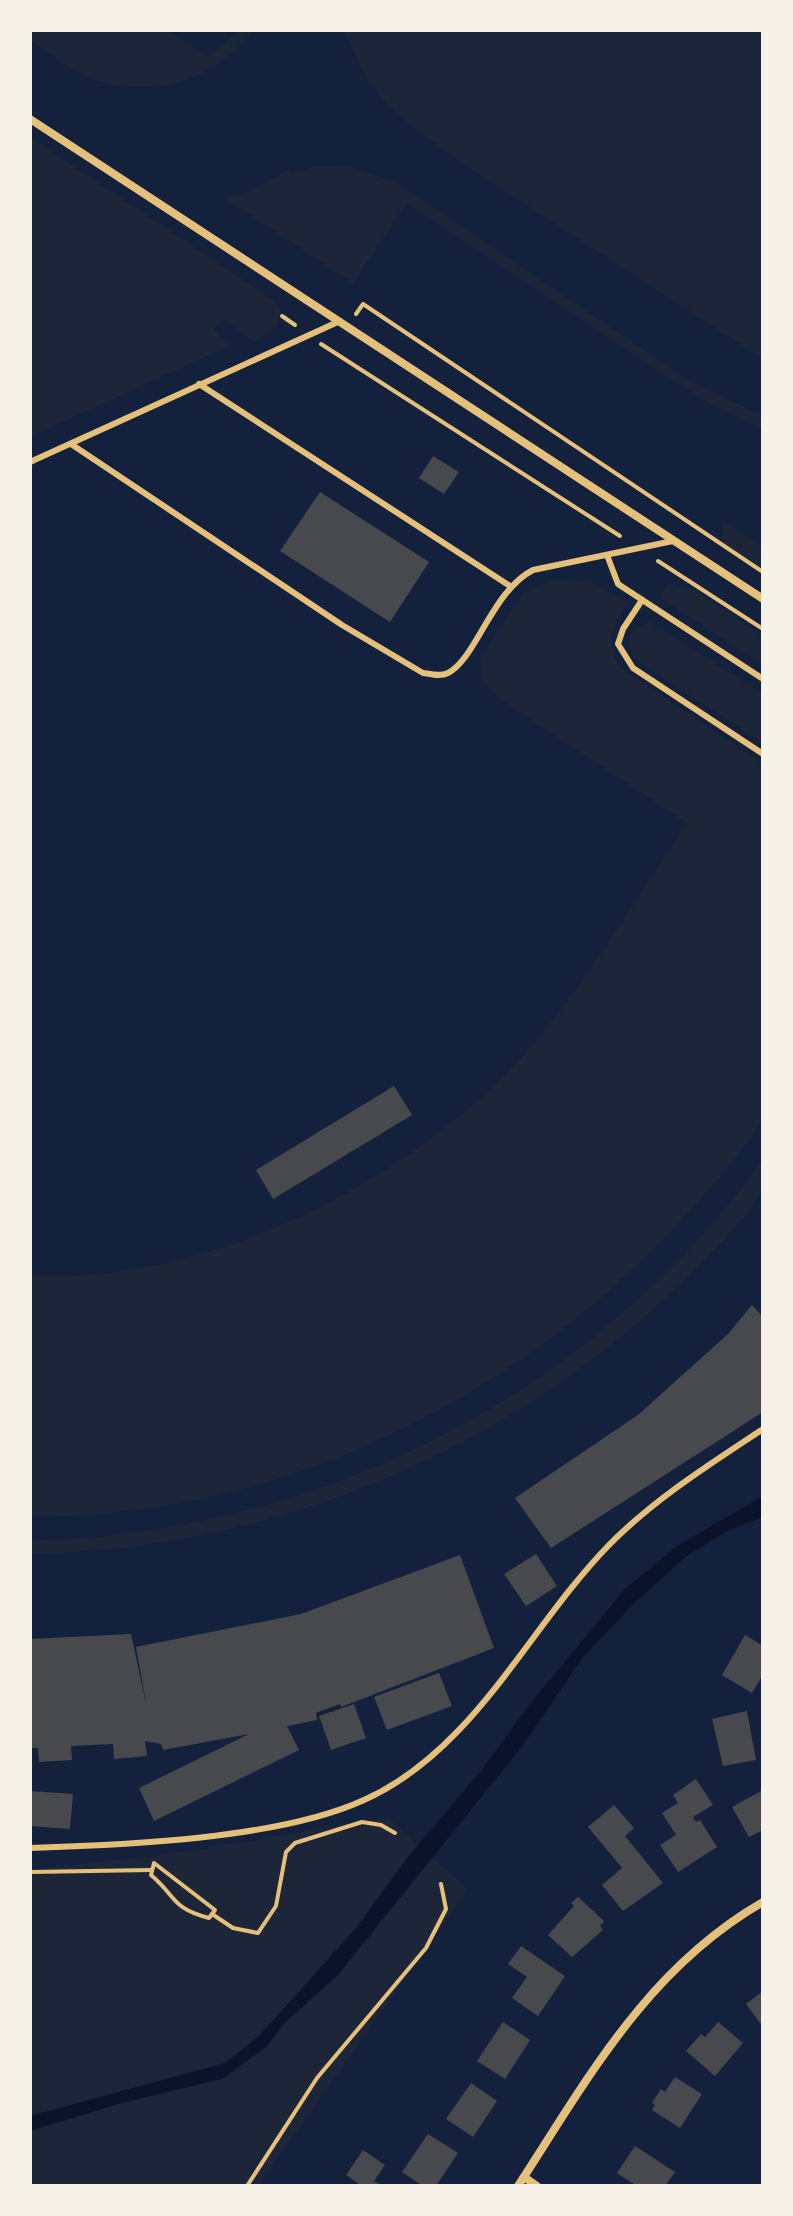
<svg xmlns="http://www.w3.org/2000/svg" width="793" height="2216" font-family="'Noto Serif',serif">
  <style>
    .green { fill: #1d2539 }
    .water { fill: #0b132b }
    .building { fill: #48494c }
    .lines { fill: none; stroke-linecap: round; stroke-linejoin: round }
    .path { stroke: #e5c07b; stroke-width: 4 }
    .service { stroke: #e5c07b; stroke-width: 6 }
    .minor { stroke: #e5c07b; stroke-width: 8 }
  </style>
  <rect width="100%" height="100%" fill="#14213d"/>
  <g class="green">
    <path d="M30,30H166L208,57L240,30H254C217,78 158,99 99,81C75,74 51,54 30,40Z"/>
    <polygon points="344,30 763,30 763,359 468,167 414,128 387,104 365,76"/>
    <polygon points="30,137 273,300 281,309 277,325 254,342 224,318 214,330 231,345 30,437"/>
    <polygon points="316,166 349,167 396,182 687,379 763,416 763,429 712,405 677,383 407,203 353,283 225,198 248,192 289,169 291,173"/>
    <polygon points="729,524 763,547 763,568 724,543 721,525"/>
    <path d="M551,581L590,582L628,603C612,624 604,644 620,667L763,764C763,846 763,927 763,1009C763,1040 769,1084 763,1114C759,1136 702,1197 685,1216C519,1398 281,1518 30,1516V1275C209,1287 421,1177 535,1042C592,974 637,897 687,823L498,698L481,679L480,658L523,594Z"/>
    <polygon points="669,583 692,588 763,636 763,665 659,597"/>
    <path d="M650,622L763,694V743L636,660C623,643 629,627 650,622Z"/>
    <path d="M763,1160C763,1168 765,1182 762,1190C752,1213 706,1258 687,1277C515,1449 276,1549 30,1554V1541C320,1534 592,1395 763,1160Z"/>
    <polygon points="388,1818 468,1889 258,2186 30,2186 30,1870 165,1855"/>
  </g>
  <polygon class="water" points="763,1496 763,1517 729,1530 684,1558 636,1602 583,1657 523,1745 338,1975 284,2024 266,2047 222,2079 122,2103 30,2131 30,2116 225,2063 259,2036 356,1928 407,1858 481,1771 529,1705 625,1589 677,1546"/>
  <g class="building">
    <polygon points="433,456 459,472 444,494 419,478"/>
    <polygon points="320,492 429,562 390,622 280,551"/>
    <polygon points="394,1086 412,1115 273,1199 256,1170"/>
    <polygon points="752,1305 763,1317 763,1412 551,1548 515,1498 638,1415 728,1334"/>
    <polygon points="536,1554 557,1586 526,1606 504,1574"/>
    <polygon points="460,1555 494,1648 341,1707 340,1704 316,1713 317,1720 287,1726 299,1750 154,1821 139,1788 249,1734 163,1750 161,1744 145,1741 147,1756 114,1759 113,1744 71,1746 72,1760 39,1762 38,1748 30,1748 30,1639 131,1634 147,1708 136,1647 301,1614"/>
    <polygon points="745,1635 763,1646 763,1675 752,1693 722,1675"/>
    <polygon points="439,1673 452,1706 387,1730 374,1697"/>
    <polygon points="354,1704 366,1738 331,1750 319,1716"/>
    <polygon points="747,1711 756,1760 723,1766 712,1719"/>
    <polygon points="696,1779 713,1805 693,1817 696,1822 700,1820 717,1847 678,1872 660,1845 676,1835 662,1813 678,1803 673,1795"/>
    <polygon points="763,1790 763,1830 749,1837 732,1807"/>
    <polygon points="30,1791 73,1794 70,1829 30,1826"/>
    <polygon points="614,1805 634,1828 625,1836 663,1883 623,1911 602,1885 622,1868 588,1827"/>
    <polygon points="578,1897 604,1921 600,1926 603,1930 572,1957 548,1935 574,1906 571,1903"/>
    <polygon points="521,1946 565,1976 538,2016 512,1998 527,1977 508,1964"/>
    <polygon points="763,1991 763,2027 746,2004"/>
    <polygon points="503,2022 530,2040 505,2079 477,2061"/>
    <polygon points="718,2022 743,2043 715,2076 686,2051 701,2034 705,2037"/>
    <polygon points="675,2077 702,2094 680,2128 652,2110 655,2105 652,2103 661,2089 665,2092"/>
    <polygon points="471,2083 497,2101 473,2137 446,2119"/>
    <polygon points="428,2134 458,2153 436,2186 423,2186 402,2172"/>
    <polygon points="635,2146 675,2172 665,2186 637,2186 617,2173"/>
    <polygon points="363,2150 385,2165 374,2181 382,2186 362,2186 346,2175"/>
  </g>
  <g class="lines">
    <g class="path">
      <polyline points="356,314 363,304 763,572"/>
      <polyline points="282,316 295,325"/>
      <polyline points="321,344 620,536"/>
      <polyline points="658,561 763,629"/>
      <path d="M154,1863L215,1910L209,1918C171,1908 177,1897 151,1875Z"/>
      <polyline points="30,1872 152,1870"/>
      <polyline points="212,1914 233,1928 258,1933 276,1906 286,1852 295,1843 362,1822 381,1825 395,1833"/>
      <polyline points="247,2186 317,2078 426,1948 446,1909 441,1884"/>
    </g>
    <g class="service">
      <polyline points="199,384 510,586"/>
      <path d="M71,444L342,625L423,673C431,674 440,677 448,673C476,659 492,591 533,570L673,541"/>
      <polyline points="30,462 340,321"/>
      <polyline points="607,555 618,584 763,679"/>
      <polyline points="642,600 623,629 618,644 633,668 763,754"/>
      <path d="M30,1848C125,1845 279,1839 364,1800C474,1751 528,1628 609,1545C653,1500 710,1464 763,1429"/>
    </g>
    <g class="minor">
      <polyline points="30,119 763,599"/>
      <polyline points="524,2177 537,2186"/>
      <path d="M518,2186C589,2077 647,1969 763,1902"/>
    </g>
  </g>
  <rect width="793" height="2216" fill="none" stroke="#f6f1e7" stroke-width="64"/>
</svg>
